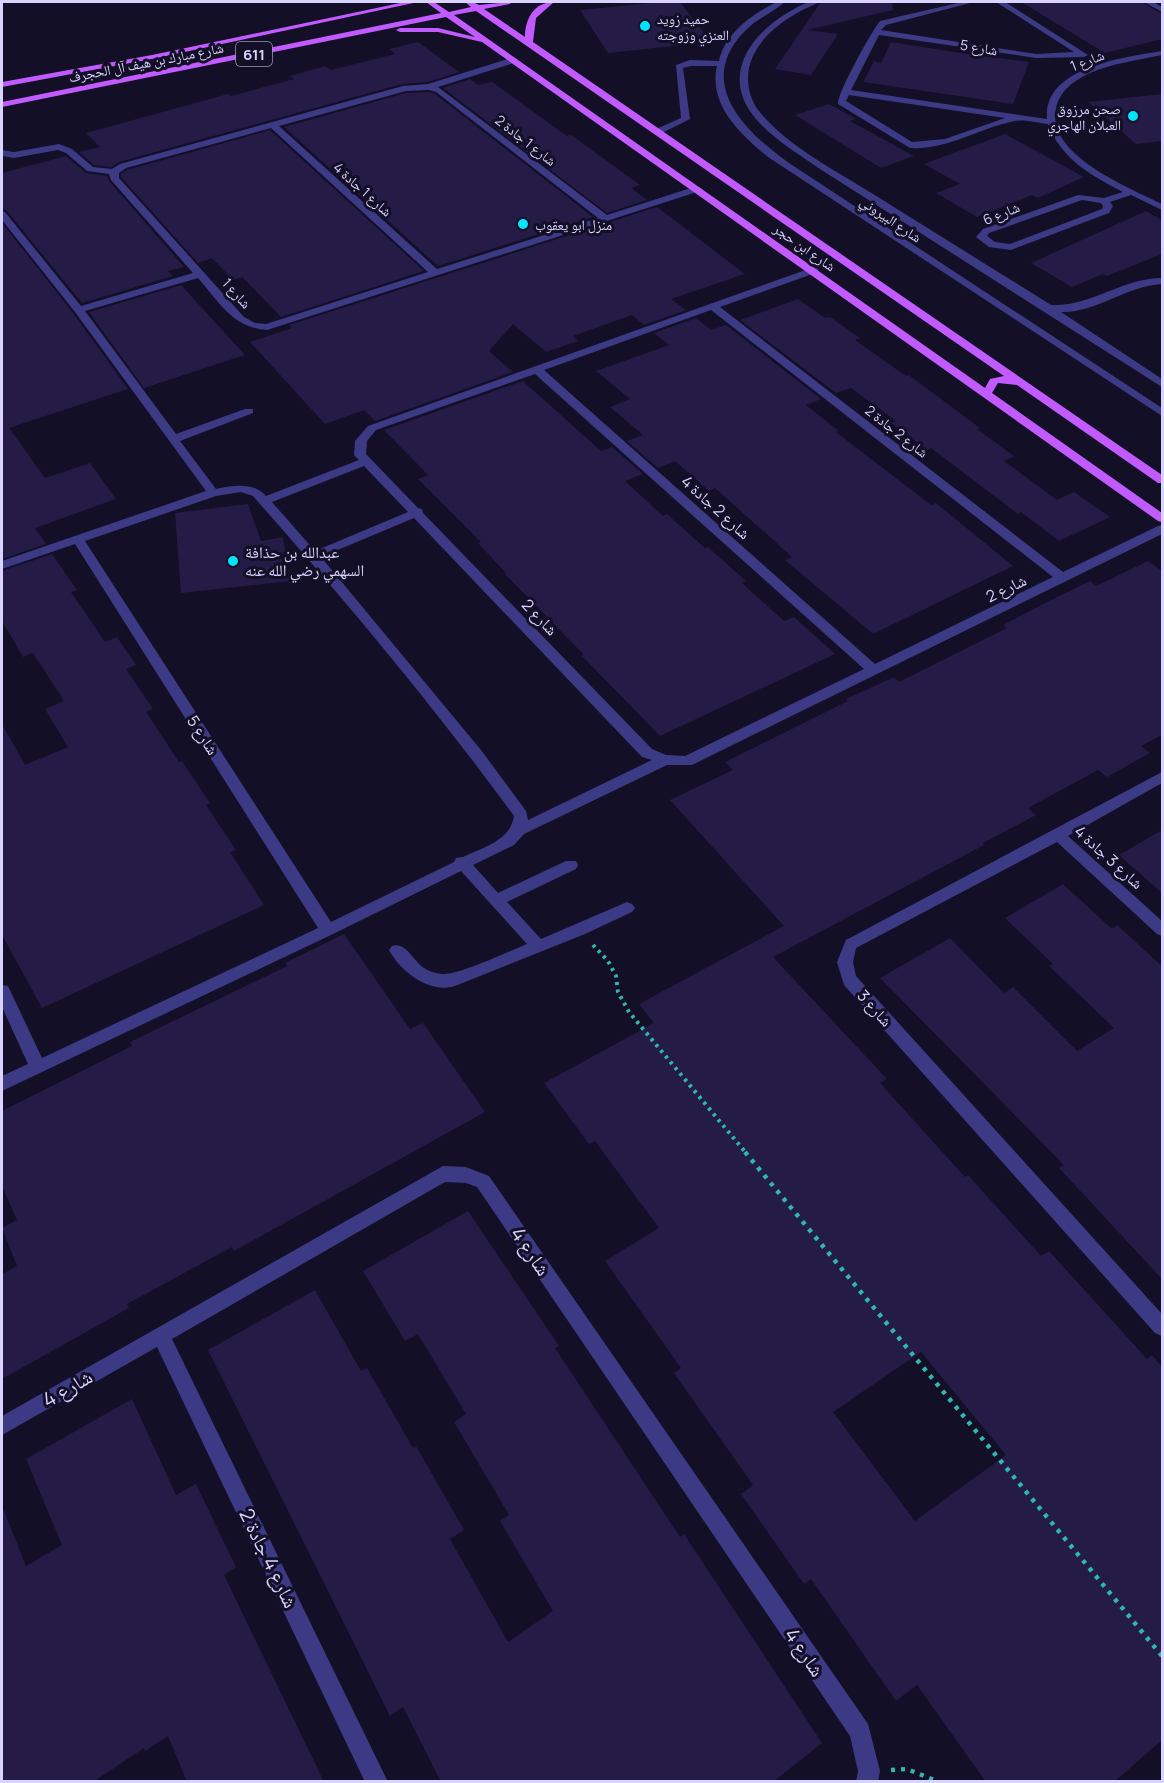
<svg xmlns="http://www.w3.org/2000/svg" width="1164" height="1783" font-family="Manrope,'Noto Naskh Arabic',sans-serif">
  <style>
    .building { fill: #241b47; fill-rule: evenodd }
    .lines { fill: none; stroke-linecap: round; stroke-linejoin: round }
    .path-far1 { stroke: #2fb8b0; stroke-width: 4; stroke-dasharray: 3 4.5; stroke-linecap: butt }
    .path { stroke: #2fb8b0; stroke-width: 4.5; stroke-dasharray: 4 6; stroke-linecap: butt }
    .minor { fill: #3d3a85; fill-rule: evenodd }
    .major { fill: #c25bff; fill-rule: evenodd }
    .poi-dot { fill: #00e5ff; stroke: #130f26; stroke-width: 2 }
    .labels { text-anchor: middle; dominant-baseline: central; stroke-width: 6; stroke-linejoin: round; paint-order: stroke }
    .far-poi-label { font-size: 14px; fill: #d9d4ff; stroke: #130f26; text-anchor: start }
    .far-street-label { font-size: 14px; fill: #d9d4ff; stroke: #130f26 }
    .shield { fill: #130f26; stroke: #9e99be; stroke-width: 1.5 }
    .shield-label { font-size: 15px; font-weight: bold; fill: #d9d4ff }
    .street-label { font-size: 16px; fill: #d9d4ff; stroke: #130f26 }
    .poi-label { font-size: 16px; fill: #d9d4ff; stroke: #130f26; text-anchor: start }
    .near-street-label { font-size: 20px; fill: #d9d4ff; stroke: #130f26 }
  </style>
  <rect width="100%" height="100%" fill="#130f26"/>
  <g class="building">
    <polygon points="661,2 680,2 711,42 608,53 580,10"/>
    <polygon points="821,2 892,2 893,10 807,30 838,34 811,75 775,69"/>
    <polygon points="1021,2 1142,2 1162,14 1162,39 1105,53"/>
    <polygon points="418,42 459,72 428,82 402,84 119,162 111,167 94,165 79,152 100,147 86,133 228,94 231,96 294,79 290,76 325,66 331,70 395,54 389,49"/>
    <polygon points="891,42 961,53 1029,62 1013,104 863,82 874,61 881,63"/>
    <polygon points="470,79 478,85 492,82 567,136 571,135 640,185 631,188 647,200 607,213 443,88"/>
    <polygon points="429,92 435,94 593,217 438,266 284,127 406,93"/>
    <polygon points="1162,94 1162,141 1136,144 1088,102"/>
    <polygon points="829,104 856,119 850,121 914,156 881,168 795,115"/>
    <polygon points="270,130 424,271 281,317 242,277 233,280 212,258 198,263 121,177 121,174 127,170"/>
    <polygon points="1005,134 1084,177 1038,198 1032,195 977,217 936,193 960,184 924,164"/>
    <polygon points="66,156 86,173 107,176 109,181 184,267 168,271 173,276 82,303 7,211 2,209 2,173"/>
    <polygon points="657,207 745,274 671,299 686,310 644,325 632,315 573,336 578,341 546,352 513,324 489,351 513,372 375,421 364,410 325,424 250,342 292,328 289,325"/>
    <polygon points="1146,211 1162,220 1162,254 1107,276 1103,274 1072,287 1031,263"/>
    <polygon points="2,223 73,313 128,389 9,428 45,478 90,463 116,499 35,528 46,544 2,559"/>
    <polygon points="181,285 245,355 144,388 89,312"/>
    <polygon points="798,299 825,318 830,317 860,338 855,340 906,376 909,375 980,428 977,429 1014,456 1004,461 1057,500 1074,492 1110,517 1059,541 1021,512 1018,514 931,448 927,450 891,423 896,421 851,388 836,393 740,320"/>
    <polygon points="696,318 711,330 726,325 821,399 806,405 839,431 836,432 931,505 936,503 1013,566 873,634 785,560 792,557 715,488 709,491 675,461 658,468 627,441 643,435 610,407 630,399 596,371 669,345 654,333"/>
    <polygon points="523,381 601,451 612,447 643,474 625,481 663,516 667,514 705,548 708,547 746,581 742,583 784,621 794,617 835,654 660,736 582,656 584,655 505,574 506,573 478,543 481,542 418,479 428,475 384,430"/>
    <polygon points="248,504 261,541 283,537 290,581 181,593 175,513"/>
    <polygon points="52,554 77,590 71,592 105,642 117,637 136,665 126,669 153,709 146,712 179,762 182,761 210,803 206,805 236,850 230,852 264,905 42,1008 2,935 2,724 25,765 68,747 45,709 64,701 33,653 23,657 2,621 2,571"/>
    <path d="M1148,561L1162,571V735L1141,746L1150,753L1107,777L1098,770L1028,808L1036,815L983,843L984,845L773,957L887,1079L880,1083L965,1177L968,1175L1041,1256L1049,1251L1147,1359L1152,1355L1162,1367V1740L1114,1782H986L917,1685L896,1701L811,1579L804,1584L741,1494L753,1485L674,1373L681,1368L605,1261L659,1228L595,1141L589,1144L544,1083L654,1023L639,1004L784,926L670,800L733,770L725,762L848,701L846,699L894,677L899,682L1007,628L1003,625L1049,601L1090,581L1096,586ZM921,1352L1006,1455L915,1521L833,1412Z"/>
    <polygon points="1162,830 1162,893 1119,855"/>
    <polygon points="1063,884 1112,929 1117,925 1162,966 1162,1279 1059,1168 1064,1165 880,978 950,938 1004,993 1013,987 1077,1051 1114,1028 1049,966 1053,964 1005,918"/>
    <polygon points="344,934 410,1029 423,1023 485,1112 234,1251 232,1247 127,1304 129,1308 2,1379 2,1274 17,1266 2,1228 17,1220 2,1186 2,1111 132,1046 130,1042 287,966 285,963"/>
    <polygon points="468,1211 559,1346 555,1348 680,1537 684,1534 822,1743 773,1782 441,1782 403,1707 390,1716 208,1350 315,1290 361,1371 367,1368 413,1448 416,1446 464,1530 450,1539 508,1642 553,1611 500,1521 509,1515 454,1422 466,1414 418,1334 405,1341 363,1271"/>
    <polygon points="132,1399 176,1495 196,1484 236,1567 224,1575 324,1782 187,1782 168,1736 145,1751 144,1748 93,1782 2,1782 2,1506 26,1566 62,1545 26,1459"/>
  </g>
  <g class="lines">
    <polyline class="path-far1" points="593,945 608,961 616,976 618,992 629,1012 746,1153"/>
    <g class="path">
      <polyline points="745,1152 1162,1656"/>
      <polyline points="891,1770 907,1769 939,1782"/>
    </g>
    <g class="minor">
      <path d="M776,2H785C772,13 756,19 744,32C694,84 747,133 789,163L1162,408V416L768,157C741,135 708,105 717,66H691L683,68L690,119L660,134H654V130L681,118L676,65L690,60L719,61C725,33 752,15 776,2Z"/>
      <path d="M809,2H819C813,6 805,8 799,12C777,24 755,42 749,68C746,83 750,100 759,111C784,143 831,168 865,189C927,228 989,266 1051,305C1091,307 1122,278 1162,278V284C1126,286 1096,313 1061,312L1162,379V387L820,169C797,153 769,137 752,114C716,65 766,19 809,2Z"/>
      <path d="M962,2H974L886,25L881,30L1036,54L1074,52L996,2H1005L1088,55L1084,57L1036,58L879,35L851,90L1047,119C1043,67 1125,57 1162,51V55C1139,60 1113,63 1090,73C1075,80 1060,90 1056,108C1045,155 1130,188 1162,204V210L1131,195L1110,202L1113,206L1109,213L1011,250L989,247L976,237L983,229L1078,195L1104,198L1123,192C1092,176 1061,159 1048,124C1038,123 1025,119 1015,121C979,128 948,150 910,148L838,104C838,92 870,34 880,21ZM849,95L1005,118L945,139L912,142L846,101ZM1082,200L1101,203L1103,206L1102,209L1010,244L995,242L987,236L989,233Z"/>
      <polygon points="1144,2 1153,2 1162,7 1162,12"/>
      <path d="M514,57L518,60L517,62L438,87L607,215L694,187H700V191L267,330C233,328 219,302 198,278L85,311L176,434L245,409H253V413L180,441L216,489C233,485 254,482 266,496L359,460L354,455L355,441L368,426L814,267L818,268V272L720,307L1063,572L1158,526L1162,525V534L692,765H667L524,834L514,845L473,865L498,893L566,861H576L578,865L576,869L507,902L541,939L627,902L632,904L635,908L632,912L585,934L455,986C429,994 400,971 389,950L392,946C406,941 413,961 424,968C430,972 436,973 442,974C457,976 510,951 527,944L461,871L333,934L2,1091V1076L28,1064L2,1007V985L8,986L42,1058L318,928L75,544L2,569V561L206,491L75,312L2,220V211L5,212L81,306L193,273L111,180L109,174L87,171L66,153L58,150L14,158L2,156V150L14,152L59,144L72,149L93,167L112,169L120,164L403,86L428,84ZM429,90L436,92L598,218L437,269L279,126L406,91ZM271,128L428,272L266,324L255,323L244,317L119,178V173L126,168ZM711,310L1053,577L875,664L544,370ZM535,374L864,669L685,756L666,755L652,749L423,513L422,509L418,508L366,454L367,441L376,430ZM364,466L408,512L315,551L272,502ZM241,492L253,496C344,599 433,705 514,816C510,841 484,847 463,857L456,858L454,862L331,922L85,541L216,496ZM414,518L642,757L652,760L528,820L526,811L481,750L321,557Z"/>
      <polygon points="1162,772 1162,783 1068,836 1162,921 1162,936 1157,934 1057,842 856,948 853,962 856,976 1162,1314 1162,1336 1155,1333 844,985 837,962 846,940"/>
      <polygon points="443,1166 466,1167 489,1176 868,1724 880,1771 878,1782 856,1782 858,1771 850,1736 477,1187 466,1183 445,1182 172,1339 388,1782 365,1782 157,1347 2,1435 2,1416"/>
    </g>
    <g class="major">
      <polygon points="405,2 418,2 152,59 2,87 2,82 152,55"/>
      <path d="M426,2H434L449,12L471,7L465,2H473L479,5L511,2L510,4L484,9L525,37C525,19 534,2 554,2L536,18L533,42L1162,475V483H1158L1017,385L998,383L992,393L1162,513V522L1158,521L482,42L438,32H400L396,30L400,28H438L475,37L446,17L2,107V102L441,13ZM476,11L1004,376L990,379L985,388L454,15Z"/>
    </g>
  </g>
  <g class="poi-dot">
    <circle cx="645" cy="26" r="6"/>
    <circle cx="1133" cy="116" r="6"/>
    <circle cx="523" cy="224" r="6"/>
    <circle cx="233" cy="561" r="6"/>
  </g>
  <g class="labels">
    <g class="far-poi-label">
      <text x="657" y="18">حميد زويد<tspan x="657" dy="16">العنزي وزوجته</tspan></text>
      <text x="1121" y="108" text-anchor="end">صحن مرزوق<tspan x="1121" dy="16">العبلان الهاجري</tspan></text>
      <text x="535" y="224">منزل ابو يعقوب</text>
    </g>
    <g class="far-street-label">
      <text transform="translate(979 47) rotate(9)">شارع 5</text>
      <text transform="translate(1087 60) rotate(-21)">شارع 1</text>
      <text transform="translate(146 62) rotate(-11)">شارع مبارك بن هيف آل الحجرف</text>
      <text transform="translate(526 140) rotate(38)">شارع 1 جادة 2</text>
      <text transform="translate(363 189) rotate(42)">شارع 1 جادة 4</text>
      <text transform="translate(1001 213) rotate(-22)">شارع 6</text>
      <text transform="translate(891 219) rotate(34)">شارع البيروني</text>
      <text transform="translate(805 247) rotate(35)">شارع ابن حجر</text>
      <text transform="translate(237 293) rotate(48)">شارع 1</text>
      <text transform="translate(897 431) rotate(38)">شارع 2 جادة 2</text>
    </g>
    <rect class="shield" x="236" y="42" width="36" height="24" rx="4.5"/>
    <g class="shield-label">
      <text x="254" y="54">611</text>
    </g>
    <g class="street-label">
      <text transform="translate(716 507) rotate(42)">شارع 2 جادة 4</text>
      <text transform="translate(1006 588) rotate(-26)">شارع 2</text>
      <text transform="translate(540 617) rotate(46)">شارع 2</text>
      <text transform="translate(203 735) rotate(57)">شارع 5</text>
      <text transform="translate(1109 857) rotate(42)">شارع 3 جادة 4</text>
      <text transform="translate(875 1008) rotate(48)">شارع 3</text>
    </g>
    <g class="poi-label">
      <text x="245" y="552">عبدالله بن حذافة<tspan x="245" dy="18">السهمي رضي الله عنه</tspan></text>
    </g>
    <g class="near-street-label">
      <text transform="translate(531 1251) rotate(56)">شارع 4</text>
      <text transform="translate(67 1388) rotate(-30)">شارع 4</text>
      <text transform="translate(269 1558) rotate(64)">شارع 4 جادة 2</text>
      <text transform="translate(805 1652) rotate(56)">شارع 4</text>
    </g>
  </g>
  <rect width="1164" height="1783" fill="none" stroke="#d9d4ff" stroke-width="6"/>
</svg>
